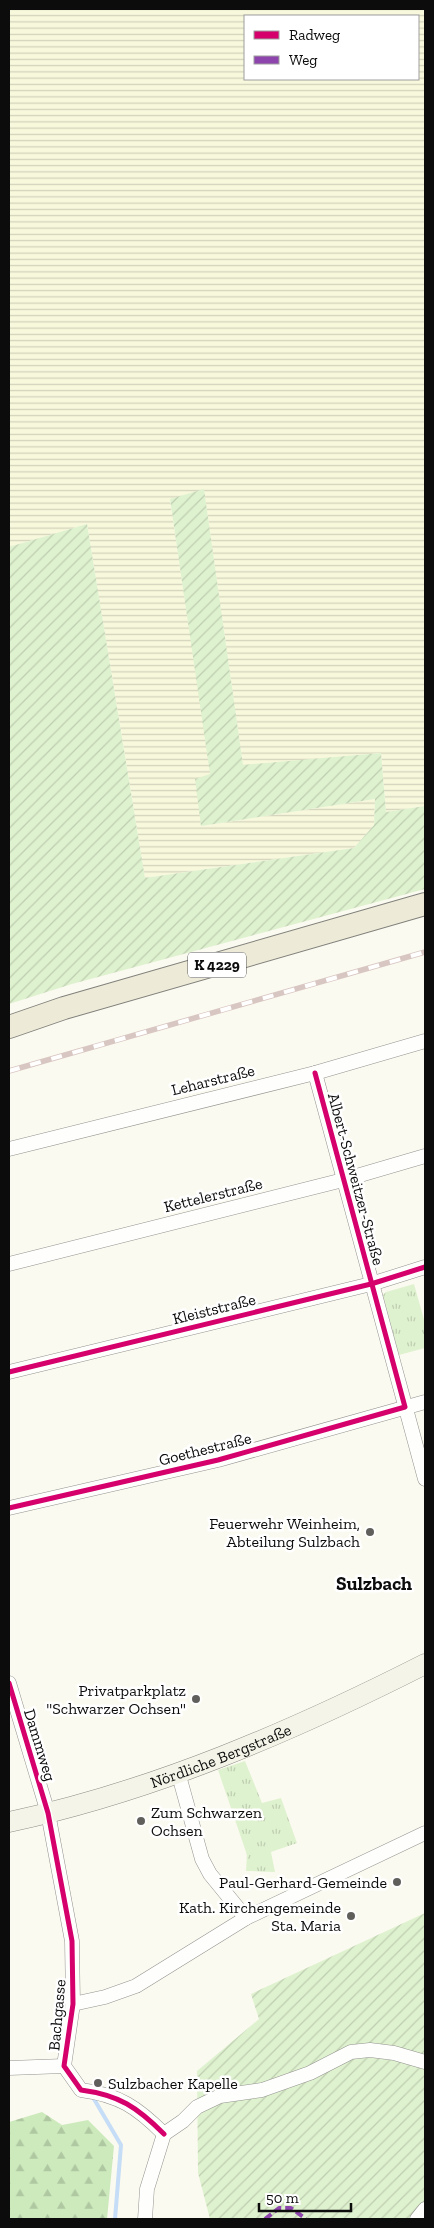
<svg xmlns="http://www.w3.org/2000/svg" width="434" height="2228" font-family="'Zilla Slab',serif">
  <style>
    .farmland { fill: url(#farmland-rules); fill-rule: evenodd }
    .grass { fill: url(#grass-tufts) }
    .forest { fill: url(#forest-firs) }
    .garden { fill: url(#garden-furrows) }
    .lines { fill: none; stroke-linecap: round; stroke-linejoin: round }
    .stream { stroke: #c5ddf6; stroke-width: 4 }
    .street-casing { stroke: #94938f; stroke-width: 15 }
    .secondary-casing { stroke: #8a8a85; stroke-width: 21 }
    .primary-casing { stroke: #81807c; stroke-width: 24 }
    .street { stroke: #fefefd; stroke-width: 14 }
    .secondary { stroke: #f4f5e8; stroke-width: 20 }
    .primary { stroke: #edebd7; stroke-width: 22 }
    .rail-casing { stroke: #d8c6c2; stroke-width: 5.5 }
    .rail { stroke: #fff; stroke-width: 4; stroke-dasharray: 11; stroke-linecap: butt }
    .quiet { stroke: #8e44ad; stroke-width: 4; stroke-dasharray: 8 4; stroke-linecap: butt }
    .cycleway-casing { stroke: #fff; stroke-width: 8 }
    .cycleway { stroke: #d6006c; stroke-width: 5 }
    .poi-dot { fill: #605f5c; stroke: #fff; stroke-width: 2 }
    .labels { text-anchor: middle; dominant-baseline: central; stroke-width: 5; stroke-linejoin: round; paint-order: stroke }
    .shield { fill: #fff; stroke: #555; stroke-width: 1 }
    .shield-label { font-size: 15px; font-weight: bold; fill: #0c0c0c }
    .street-label { font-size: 16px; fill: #0c0c0c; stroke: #fff }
    .poi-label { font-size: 16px; fill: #0c0c0c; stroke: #fff; text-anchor: end }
    .quarter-label { font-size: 19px; font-weight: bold; fill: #0c0c0c; stroke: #fff }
  </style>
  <defs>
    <pattern id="farmland-rules" width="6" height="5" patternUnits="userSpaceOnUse" patternTransform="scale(1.25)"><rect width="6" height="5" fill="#f7f8dc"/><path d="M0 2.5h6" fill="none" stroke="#d3d3bc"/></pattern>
    <pattern id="grass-tufts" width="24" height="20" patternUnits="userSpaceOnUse" patternTransform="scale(1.25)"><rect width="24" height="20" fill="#dff2cf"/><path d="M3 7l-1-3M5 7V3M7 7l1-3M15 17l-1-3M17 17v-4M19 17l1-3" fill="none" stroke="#beceb1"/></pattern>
    <pattern id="forest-firs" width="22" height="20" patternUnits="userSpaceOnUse" patternTransform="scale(1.25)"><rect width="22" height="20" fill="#cdeabd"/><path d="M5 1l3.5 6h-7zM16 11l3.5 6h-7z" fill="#afc8a1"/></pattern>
    <pattern id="garden-furrows" width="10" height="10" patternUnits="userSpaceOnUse" patternTransform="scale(1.25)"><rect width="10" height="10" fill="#dff2cf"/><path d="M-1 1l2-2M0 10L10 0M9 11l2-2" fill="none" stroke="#beceb1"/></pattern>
  </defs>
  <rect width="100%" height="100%" fill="#fbfaf0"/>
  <path class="farmland" d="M9,9H425V806L386,812L381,753L243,766L204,490L170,500L211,774L201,826L375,799L374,825L354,848L145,878L87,524L9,547ZM245,16H418V79H245Z"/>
  <g class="grass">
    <polygon points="414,1284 425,1323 425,1348 399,1355 383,1295 386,1292"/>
    <polygon points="245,1761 262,1803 281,1798 297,1843 271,1852 275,1872 246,1871 247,1855 218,1770"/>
  </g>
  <polygon class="forest" points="42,2112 62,2125 88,2120 114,2146 107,2219 9,2219 9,2122"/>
  <g class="garden">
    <polygon points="204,489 243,765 381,753 386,812 425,806 425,889 72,984 9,1004 9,547 87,524 145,878 354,848 374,825 375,799 201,826 195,779 210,774 170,499"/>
    <polygon points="425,1913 425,2219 210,2219 198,2173 197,2071 259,2019 251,1994"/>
  </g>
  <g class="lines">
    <polyline class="stream" points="94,2099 121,2145 115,2219"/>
    <g class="street-casing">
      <g id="street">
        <polyline points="315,1073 425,1479"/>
        <polyline points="9,1149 315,1073 425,1041"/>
        <polyline points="9,1264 343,1180 425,1156"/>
        <polyline points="9,1372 371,1284 425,1267"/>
        <polyline points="9,1508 218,1460 425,1402"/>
        <path d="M9,1683L48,1813L72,1941L73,2004L64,2066L81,2090C119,2095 137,2107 164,2134"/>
        <polyline points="178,1772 202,1859 210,1874 246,1918"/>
        <polyline points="73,2004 105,1997 136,1986 246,1918 425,1833"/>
        <polyline points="9,2068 64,2066"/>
        <polyline points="145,2219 147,2189 164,2134 183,2121 197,2107 220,2096 262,2090 310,2073 351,2052 370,2050 394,2053 425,2062"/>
        <polyline points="417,2219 425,2209"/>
      </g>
    </g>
    <g class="secondary-casing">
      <g id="secondary">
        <path id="s1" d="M9,1822C154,1791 293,1731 425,1664"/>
      </g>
    </g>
    <g class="primary-casing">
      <polyline id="primary" points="9,1027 64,1008 425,904"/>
    </g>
    <use href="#street" class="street"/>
    <use href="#secondary" class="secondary"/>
    <use href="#primary" class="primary"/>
    <g class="rail-casing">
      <polyline id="rail" points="9,1071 425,952"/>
    </g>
    <use href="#rail" class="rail"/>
    <polyline class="quiet" points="265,2219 279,2208 291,2208 306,2219"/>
    <g class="cycleway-casing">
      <g id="cycleway">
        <polyline points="9,1372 371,1284 425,1267"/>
        <polyline points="9,1508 218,1460 405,1407 315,1073"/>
        <path d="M9,1683L48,1813L72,1941L73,2004L64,2066L81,2090C119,2095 137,2107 164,2134"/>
      </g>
    </g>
    <use href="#cycleway" class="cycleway"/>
  </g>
  <g class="poi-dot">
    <circle cx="370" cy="1532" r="5"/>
    <circle cx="196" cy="1699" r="5"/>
    <circle cx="141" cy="1821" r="5"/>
    <circle cx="397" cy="1882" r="5"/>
    <circle cx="351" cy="1916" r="5"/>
    <circle cx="98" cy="2083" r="5"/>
  </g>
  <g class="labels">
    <rect class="shield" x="188" y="952.5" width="58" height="25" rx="4"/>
    <g class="shield-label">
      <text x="217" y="965">K 4229</text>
    </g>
    <g class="street-label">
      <text transform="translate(213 1080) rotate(-14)">Leharstraße</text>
      <text transform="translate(356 1179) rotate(75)">Albert-Schweitzer-Straße</text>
      <text transform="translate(213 1195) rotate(-14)">Kettelerstraße</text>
      <text transform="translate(214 1309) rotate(-14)">Kleiststraße</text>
      <text transform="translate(205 1449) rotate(-14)">Goethestraße</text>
      <text transform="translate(40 1745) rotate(73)">Dammweg</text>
      <text stroke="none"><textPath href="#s1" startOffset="222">Nördliche Bergstraße</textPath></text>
      <text transform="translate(57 2015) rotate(-85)">Bachgasse</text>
    </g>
    <g class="poi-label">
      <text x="360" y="1523">Feuerwehr Weinheim,<tspan x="360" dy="18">Abteilung Sulzbach</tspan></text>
      <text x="186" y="1690">Privatparkplatz<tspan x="186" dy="18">"Schwarzer Ochsen"</tspan></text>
      <text x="151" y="1812" text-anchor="start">Zum Schwarzen<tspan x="151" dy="18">Ochsen</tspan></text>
      <text x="387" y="1882">Paul-Gerhard-Gemeinde</text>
      <text x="341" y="1907">Kath. Kirchengemeinde<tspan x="341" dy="18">Sta. Maria</tspan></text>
      <text x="108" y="2083" text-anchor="start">Sulzbacher Kapelle</text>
    </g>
    <g class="quarter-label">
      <text x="374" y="1583">Sulzbach</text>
    </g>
  </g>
  <rect width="434" height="2228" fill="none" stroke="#0c0c0c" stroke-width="20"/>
  <rect x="244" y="15" width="175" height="65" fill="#ffffff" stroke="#9e9e9e"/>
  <rect x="254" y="31" width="25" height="8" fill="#d6006c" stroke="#9e9e9e"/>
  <text x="289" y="40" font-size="15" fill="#0c0c0c">Radweg</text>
  <rect x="254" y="56" width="25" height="8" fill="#8e44ad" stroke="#9e9e9e"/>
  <text x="289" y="65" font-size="15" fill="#0c0c0c">Weg</text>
  <path d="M259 2203v8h92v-8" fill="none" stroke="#0c0c0c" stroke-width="2.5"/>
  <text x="266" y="2203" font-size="15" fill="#0c0c0c" stroke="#ffffff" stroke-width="4" paint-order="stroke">50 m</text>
</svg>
